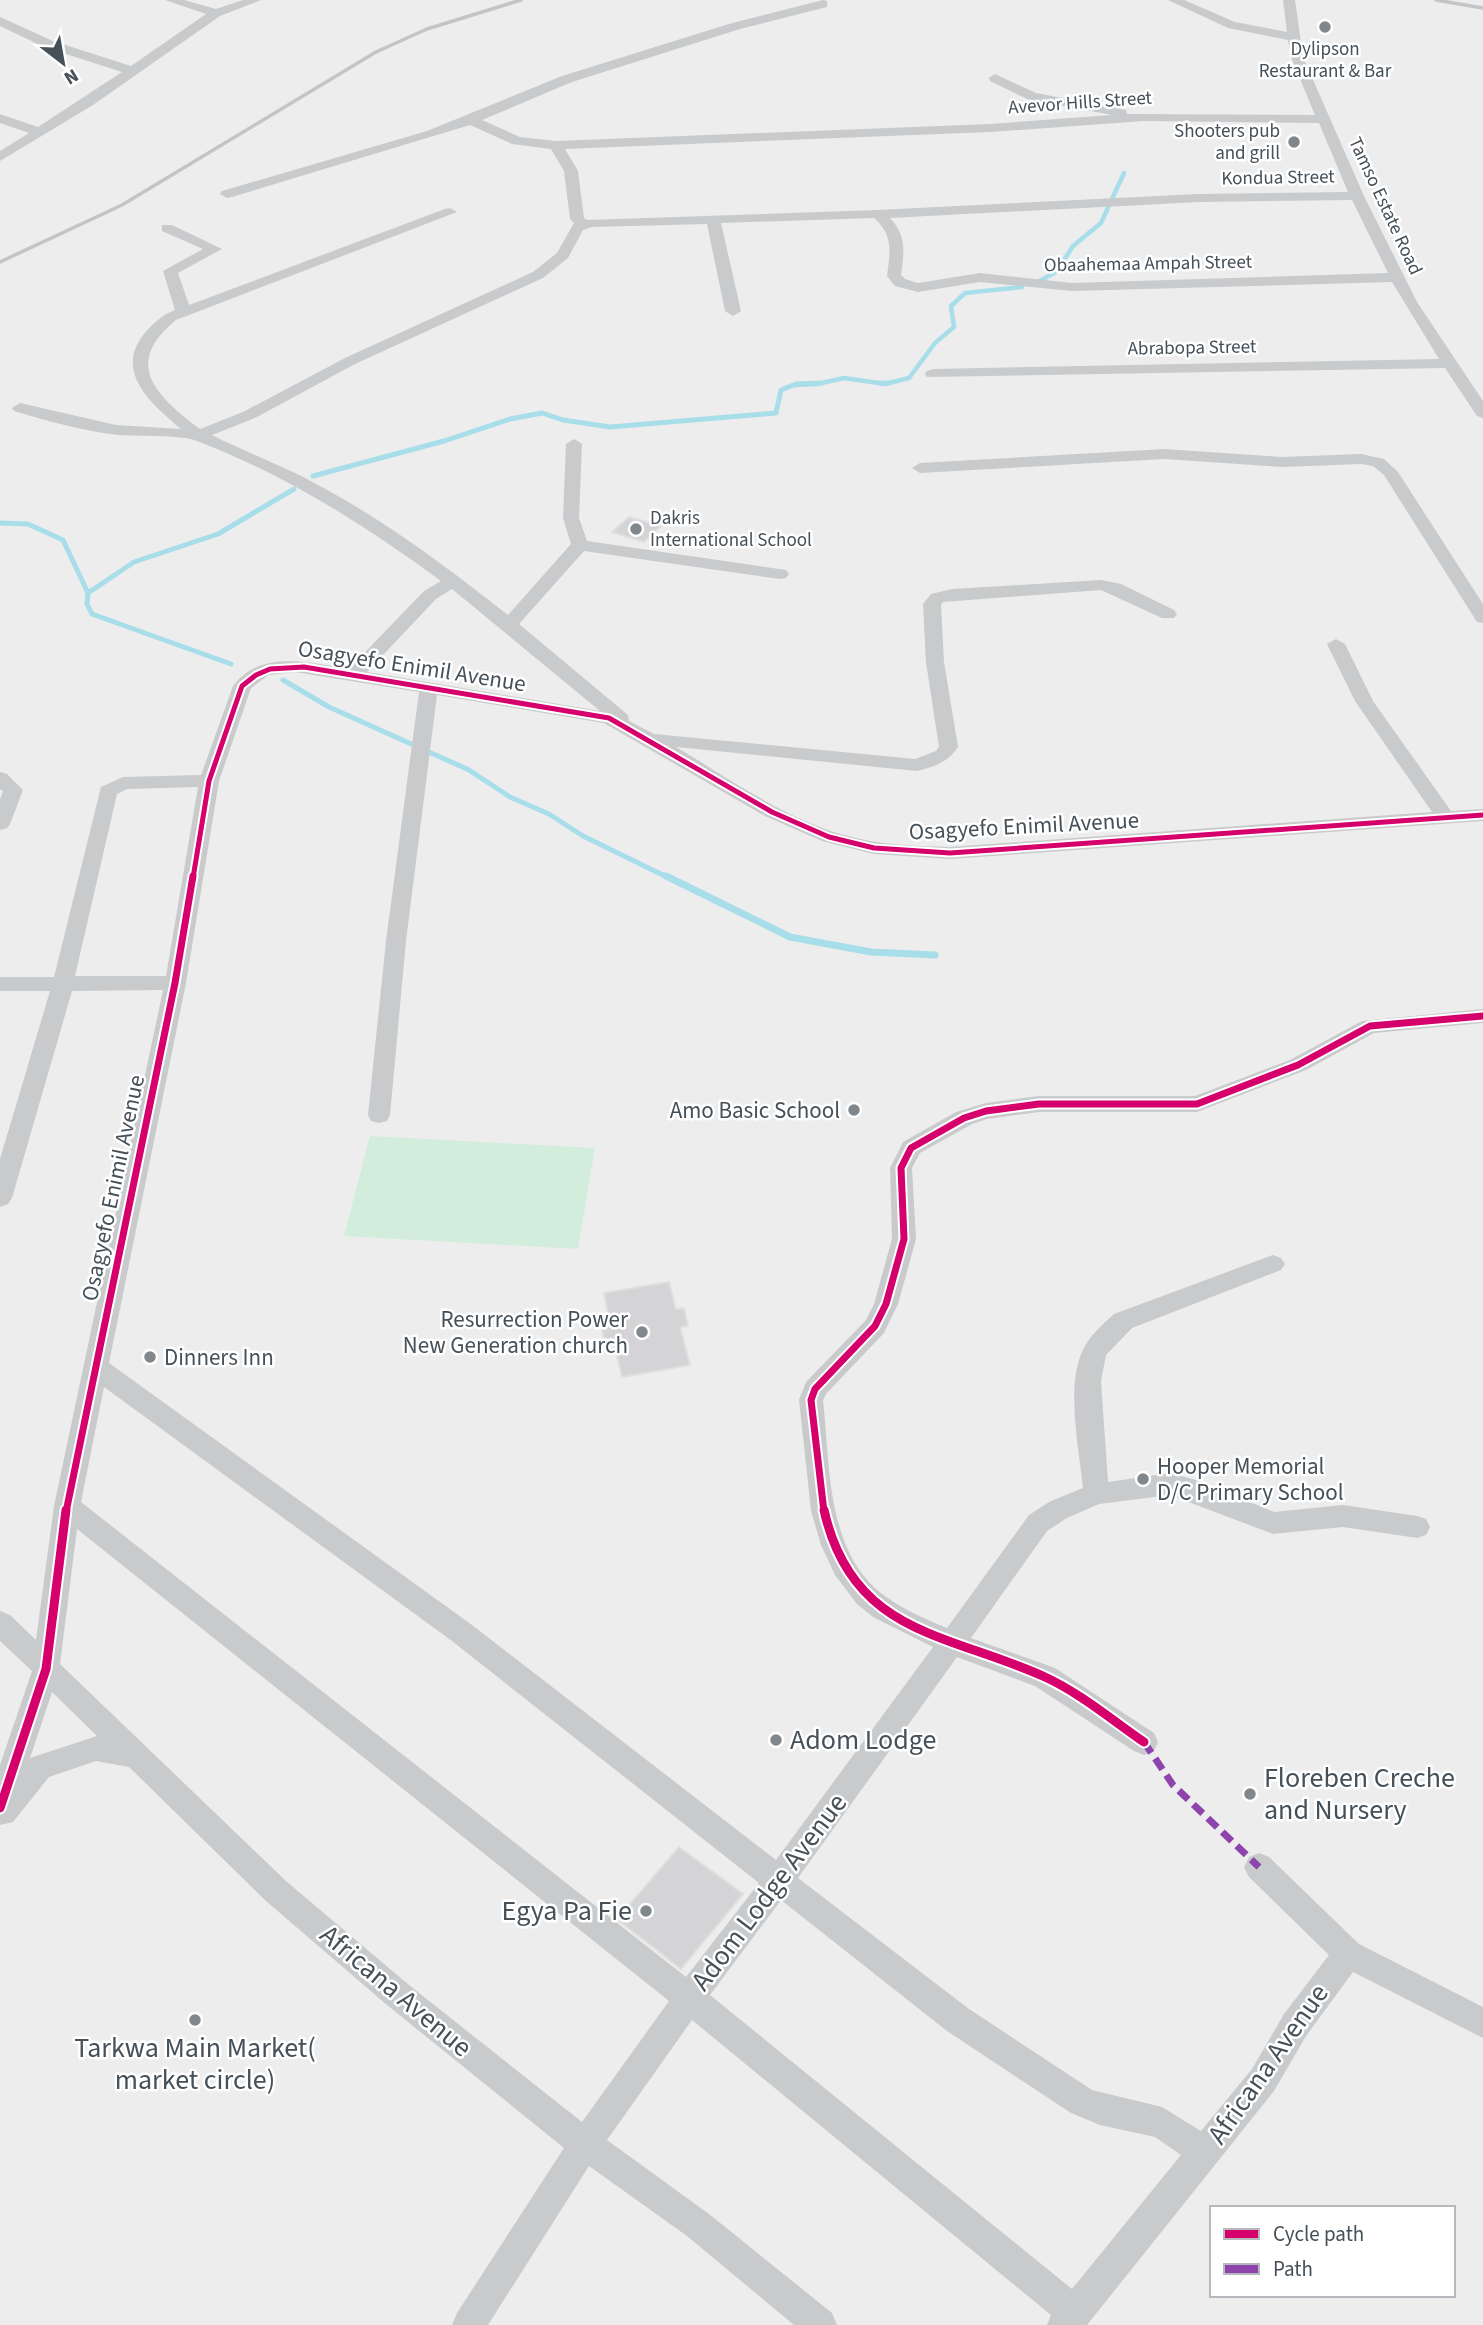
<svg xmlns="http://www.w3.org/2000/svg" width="1483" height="2325" font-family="'Source Sans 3',sans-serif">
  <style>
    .green { fill: #d2eddb }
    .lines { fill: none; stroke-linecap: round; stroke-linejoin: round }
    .stream-far2 { stroke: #a7deea; stroke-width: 4.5 }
    .stream-far1 { stroke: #a7deea; stroke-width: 5 }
    .stream { stroke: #a7deea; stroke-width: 7 }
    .building { fill: #d4d4d6; stroke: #dfdfe0; stroke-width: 2 }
    .street { fill: #c8cacc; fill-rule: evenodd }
    .rail { stroke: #c3c4c6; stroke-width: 3.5 }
    .quiet { stroke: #8e44ad; stroke-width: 7; stroke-dasharray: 13 7; stroke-linecap: butt }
    .cycleway-far2-casing { stroke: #fff; stroke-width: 9 }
    .cycleway-far1-casing { stroke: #fff; stroke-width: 11 }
    .cycleway-casing { stroke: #fff; stroke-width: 13 }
    .cycleway-far2 { stroke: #d6006c; stroke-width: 5 }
    .cycleway-far1 { stroke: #d6006c; stroke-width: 7 }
    .cycleway { stroke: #d6006c; stroke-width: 9 }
    .poi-dot { fill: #80878d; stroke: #fff; stroke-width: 2.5 }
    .labels { text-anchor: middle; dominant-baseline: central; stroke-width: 5; stroke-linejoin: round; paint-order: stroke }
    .far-poi-label { font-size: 19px; fill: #455059; stroke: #fff }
    .far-street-label { font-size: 19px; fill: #455059; stroke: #fff }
    .street-label { font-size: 23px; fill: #455059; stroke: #fff }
    .poi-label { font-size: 23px; fill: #455059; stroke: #fff; text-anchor: end }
    .near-poi-label { font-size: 28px; fill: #455059; stroke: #fff; text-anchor: start }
    .near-street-label { font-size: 28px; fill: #455059; stroke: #fff }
  </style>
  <rect width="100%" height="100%" fill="#eeeded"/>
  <polygon class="green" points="370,1136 595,1148 578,1249 344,1236"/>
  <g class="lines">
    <g class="stream-far2">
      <polyline points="1038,282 1057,271 1073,246 1101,223 1124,173"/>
      <polyline points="794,385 817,384 844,378 885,384 909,378 935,343 954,327 951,306 965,293 1022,287"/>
    </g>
    <g class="stream-far1">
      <polyline points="879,383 889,383"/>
      <polyline points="313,476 444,441 510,419 542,413 563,420 610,427 776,413 781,390 796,384 821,383"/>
      <polyline points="0,523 28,524 63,540 88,593 87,604 92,614 231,664"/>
      <polyline points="88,593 134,562 218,534 294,489"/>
      <polyline points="283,680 329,707 469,770 510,797 549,814 583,836 669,878"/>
    </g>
    <polyline class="stream" points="666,876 790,937 871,952 935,955"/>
  </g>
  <g class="building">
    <polygon points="629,517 661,526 644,542 612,532"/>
    <polygon points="669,1282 676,1309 684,1308 688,1326 680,1327 690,1365 622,1377 613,1338 604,1339 600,1320 609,1319 604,1293"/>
    <polygon points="679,1847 743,1894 681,1969 617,1919"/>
  </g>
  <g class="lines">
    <g class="street">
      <polygon points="165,0 184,0 216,9 243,0 261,0 220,16 93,105 0,161 0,151 29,133 0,123 0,114 38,127 122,72 44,47 0,26 0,17 53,41 131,66 206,14"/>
      <path d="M823,0L827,1V7L740,29L572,82L482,120L520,137L556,141L990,124L1112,115L1027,99L990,81L989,78L995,74L1036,93L1121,109L1126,110L1127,114L1315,115L1291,57L1288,40L1228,28L1168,0H1184L1235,22L1287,32L1283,0H1295L1303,57L1364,196L1417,302L1483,401V418L1477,416L1445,368L927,377L925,374L927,371L933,369L1439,359L1392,282L1072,291L980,282L918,292L895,286L887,276C890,253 894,235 874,218L721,223L741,311L733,316L725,311L707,224L592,227L583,230L568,258L543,278L355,364L255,418L212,435C247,453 284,466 318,485C386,521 448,568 508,615L571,544L563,518L566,444L574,439L582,444L579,518L587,541L786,570L789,574L786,578L780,579L584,551L519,624L628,715L629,721L654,734L915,759L936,751L939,747L926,662L923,604L931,594L952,589L1101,580L1121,584L1174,610L1177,614L1174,618H1162L1101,590L943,602L941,605L944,662L958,747C948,762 934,767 917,771L676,747C730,779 786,820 848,836C881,845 916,846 950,847L1432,812L1355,701L1327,644L1336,639L1345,644L1373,701L1451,811L1483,809V821L950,859L874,854L822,841L765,816L604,723L437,695L406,941L390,1115L387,1121L379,1123L371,1121L368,1115L386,941L419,692L295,672L269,675L251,688L219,781L186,983L109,1363L472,1625L776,1860L933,1647L873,1617L857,1604L835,1575L821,1545L811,1511L799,1400L806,1382L866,1320L874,1304L892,1239L890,1168L903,1142L956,1112L986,1103L1039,1096H1195L1290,1060L1362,1021L1483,1009V1023L1374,1033L1306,1070L1197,1112H1039L987,1119L972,1124L920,1153L912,1168L916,1239L898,1304L884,1333L826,1394L823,1400C830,1461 826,1544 876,1589C896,1606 922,1618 947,1628L1029,1515L1049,1502L1083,1488C1079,1449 1066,1388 1082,1352C1089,1336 1102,1325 1114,1314L1273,1255L1281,1258L1285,1264L1281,1270L1132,1328L1106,1355L1101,1381L1108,1482L1170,1473L1196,1480L1274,1512L1343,1505L1417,1516L1426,1519L1430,1527L1426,1535L1417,1538L1343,1527L1273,1534L1170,1495L1099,1504L1067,1518L1047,1531L971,1638L1055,1668L1154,1733L1158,1742L1154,1751L1144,1755L1134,1751L1035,1686L957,1657L798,1878L969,2009L1092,2090L1162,2107L1201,2131L1252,2069L1284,2014L1329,1955L1249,1877L1244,1867L1249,1857L1259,1853L1269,1857L1359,1944L1483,2007V2038L1353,1972L1306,2036L1274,2091L1087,2325H1047L1051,2315L692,2020L607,2140L709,2214L832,2313L837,2325H794L687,2236L589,2166L488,2325H452L457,2313L564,2148L387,2005L266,1901L129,1767L96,1761L49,1777L13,1822L0,1825V1765L32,1671L0,1641V1611L10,1615L36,1640L54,1506L163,990L72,991L12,1198L8,1204L0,1207V1159L50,991H0V977H54L101,787L123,777L201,775L233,686C260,649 312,663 349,669L424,591L441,581C365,525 286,475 197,441C180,434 139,437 118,435C83,431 48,421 14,411L12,408L20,403L116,425L181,429C154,406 116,375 141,338C150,326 161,315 175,310L163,271L203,249L162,231V225H172L222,249L178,273L189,305L445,209L450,208L457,212L176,320C122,364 156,396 200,429L243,412L345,358L533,272L557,253L574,223L570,219L564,171L551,149L512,144L470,125L232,197L227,198L220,194L222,191L427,131L562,76L732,23ZM1144,121L1319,123L1348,192L1199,194L877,210L587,220L584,218L578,171L565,149L990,132ZM1352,200L1388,273L1072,283L980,273L918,283L905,279L901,275C904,252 907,236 890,218L1199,202ZM452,589L600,711L367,672L436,599ZM198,787L166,976H75L117,794L127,789ZM104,1387L452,1641L759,1883L686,1977L81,1502ZM77,1529L669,2001L582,2122L409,1985L286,1881L60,1664ZM52,1692L97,1736L30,1758ZM781,1900L947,2031L1071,2113L1100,2125L1155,2137L1181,2155L1072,2289L710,1995Z"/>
      <polygon points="1164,449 1282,457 1361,454 1384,459 1398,472 1483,604 1483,623 1477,622 1384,475 1373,466 1361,464 1282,467 1164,459 920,473 912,468 920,463"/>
      <polygon points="0,772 7,774 23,790 10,824 7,828 0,830 0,799 3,791 0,789"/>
    </g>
    <g class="rail">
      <polyline points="1436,0 1483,8"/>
      <polyline points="0,262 122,205 376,52 427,29 521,0"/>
    </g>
    <polyline class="quiet" points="1144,1742 1173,1785 1259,1867"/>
    <g class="cycleway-far2-casing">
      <polyline id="cycleway-far2" points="193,878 209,781 242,686 256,675 270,669 304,667 609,718 772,812 829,837 874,848 950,853 1483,815"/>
    </g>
    <g class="cycleway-far1-casing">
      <g id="cycleway-far1">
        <polyline points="66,1512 175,983 193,876"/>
        <polyline points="824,1512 811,1400 815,1389 875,1326 886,1304 904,1239 901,1168 911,1148 964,1118 986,1111 1039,1104 1197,1104 1298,1065 1370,1026 1483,1016"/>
      </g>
    </g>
    <g class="cycleway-casing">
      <g id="cycleway">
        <path d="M824,1510C852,1635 948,1633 1045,1677C1080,1693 1112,1720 1144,1742"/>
        <polyline points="0,1808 46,1669 66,1510"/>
      </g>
    </g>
    <use href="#cycleway-far2" class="cycleway-far2"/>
    <use href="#cycleway-far1" class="cycleway-far1"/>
    <use href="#cycleway" class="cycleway"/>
  </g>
  <g class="poi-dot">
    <circle cx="1325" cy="27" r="7"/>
    <circle cx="1294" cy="142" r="7"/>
    <circle cx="636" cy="529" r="7"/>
    <circle cx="854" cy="1110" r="7"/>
    <circle cx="642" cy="1332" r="7"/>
    <circle cx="150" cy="1357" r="7"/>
    <circle cx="1143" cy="1479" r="7"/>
    <circle cx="776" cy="1740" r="7"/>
    <circle cx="1250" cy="1794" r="7"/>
    <circle cx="646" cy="1911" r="7"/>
    <circle cx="195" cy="2020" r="7"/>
  </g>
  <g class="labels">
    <g class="far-poi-label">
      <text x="1325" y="49">Dylipson<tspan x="1325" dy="22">Restaurant &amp; Bar</tspan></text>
      <text x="1280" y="131" text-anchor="end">Shooters pub<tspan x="1280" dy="22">and grill</tspan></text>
      <text x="650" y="518" text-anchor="start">Dakris<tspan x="650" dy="22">International School</tspan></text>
    </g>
    <g class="far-street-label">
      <text transform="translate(1080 103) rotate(-4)">Avevor Hills Street</text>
      <text transform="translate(1278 178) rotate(-1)">Kondua Street</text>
      <text transform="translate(1385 206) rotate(65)">Tamso Estate Road</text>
      <text transform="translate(1148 264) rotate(-1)">Obaahemaa Ampah Street</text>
      <text transform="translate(1192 348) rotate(-1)">Abrabopa Street</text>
    </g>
    <g class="street-label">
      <text transform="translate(412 666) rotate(9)">Osagyefo Enimil Avenue</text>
      <text transform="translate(1024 826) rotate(-3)">Osagyefo Enimil Avenue</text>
      <text transform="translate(113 1188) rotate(-78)">Osagyefo Enimil Avenue</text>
    </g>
    <g class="poi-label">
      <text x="840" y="1110">Amo Basic School</text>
      <text x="628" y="1319">Resurrection Power<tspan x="628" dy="26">New Generation church</tspan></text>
      <text x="164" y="1357" text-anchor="start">Dinners Inn</text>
      <text x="1157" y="1466" text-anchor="start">Hooper Memorial<tspan x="1157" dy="26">D/C Primary School</tspan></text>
    </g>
    <g class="near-poi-label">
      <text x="790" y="1740">Adom Lodge</text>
      <text x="1264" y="1778">Floreben Creche<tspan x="1264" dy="32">and Nursery</tspan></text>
      <text x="632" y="1911" text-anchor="end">Egya Pa Fie</text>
      <text x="195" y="2048" text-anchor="middle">Tarkwa Main Market(<tspan x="195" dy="32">market circle)</tspan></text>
    </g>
    <g class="near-street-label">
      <text transform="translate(769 1892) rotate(-53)">Adom Lodge Avenue</text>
      <text transform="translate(396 1991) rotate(40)">Africana Avenue</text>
      <text transform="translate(1268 2064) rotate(-55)">Africana Avenue</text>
    </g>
  </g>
  <rect x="1210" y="2206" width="245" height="91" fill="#ffffff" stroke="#b5b9bd" stroke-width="2"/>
  <rect x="1224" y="2229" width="35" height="10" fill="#d6006c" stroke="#b5b9bd" stroke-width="2"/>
  <text x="1273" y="2241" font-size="21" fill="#455059">Cycle path</text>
  <rect x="1224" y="2264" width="35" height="10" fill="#8e44ad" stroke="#b5b9bd" stroke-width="2"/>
  <text x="1273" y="2276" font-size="21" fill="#455059">Path</text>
  <g transform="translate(63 63) rotate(149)" stroke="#ffffff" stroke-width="5" paint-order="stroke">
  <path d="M0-5L12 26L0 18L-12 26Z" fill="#455059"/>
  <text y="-10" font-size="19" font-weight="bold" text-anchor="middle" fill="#455059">N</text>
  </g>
</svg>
